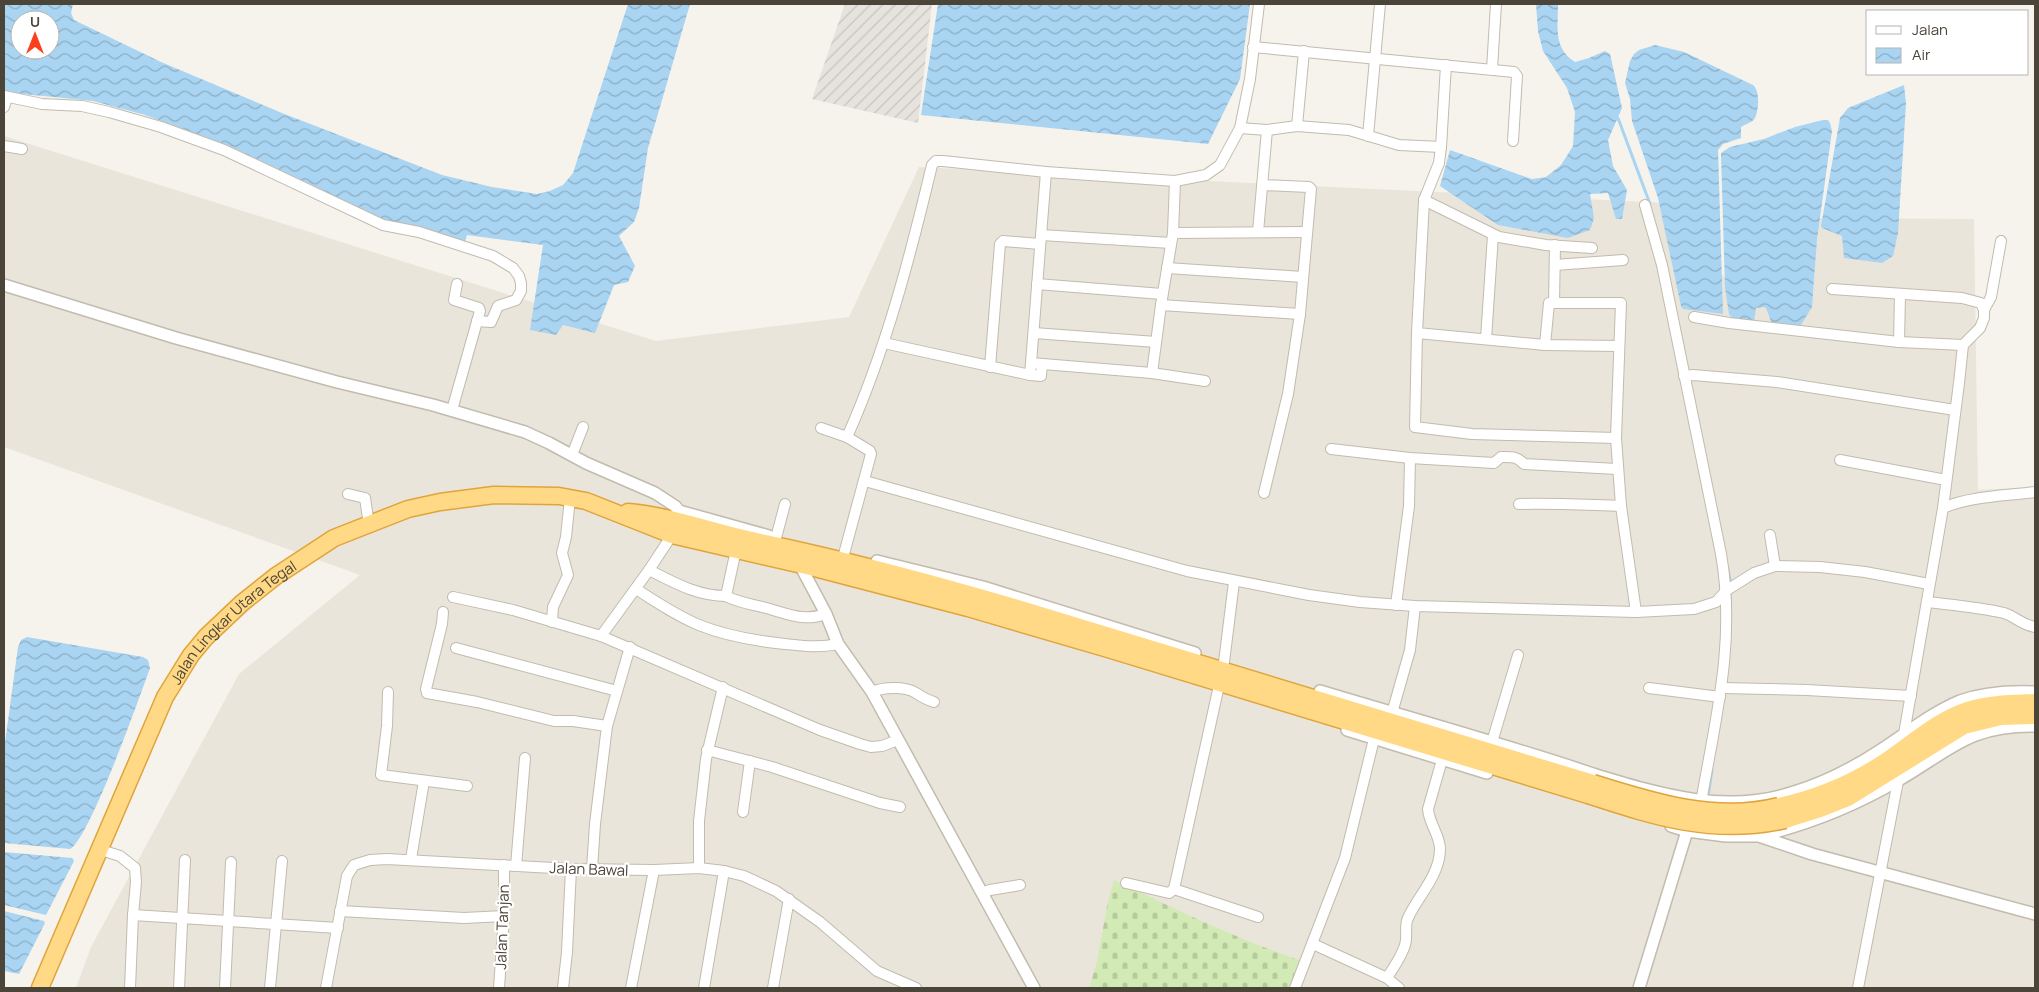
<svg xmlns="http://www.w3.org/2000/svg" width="2039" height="992" font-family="Manrope,sans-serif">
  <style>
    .residential { fill: #eae5da }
    .industrial { fill: url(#industrial-furrows) }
    .cemetery { fill: url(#cemetery-stones) }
    .water { fill: url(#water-waves); fill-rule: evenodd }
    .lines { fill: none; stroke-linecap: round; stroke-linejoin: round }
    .stream { stroke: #a9d4f2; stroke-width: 3 }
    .minor-casing { stroke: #c2bbae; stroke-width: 12 }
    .tertiary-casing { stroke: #c2bbae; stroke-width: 14 }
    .trunk-casing { stroke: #e0a43c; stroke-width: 19 }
    .minor { stroke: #fff; stroke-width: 10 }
    .tertiary { stroke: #fff; stroke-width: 11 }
    .trunk { stroke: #ffd985; stroke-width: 16 }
    .trunk-bridge-casing { stroke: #e0a43c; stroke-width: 19; stroke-linecap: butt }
    .trunk-bridge { stroke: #ffd985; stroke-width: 16 }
    .labels { text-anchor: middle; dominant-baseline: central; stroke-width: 4.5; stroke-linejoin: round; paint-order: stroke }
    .street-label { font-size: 15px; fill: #4b4439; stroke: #fff }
  </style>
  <defs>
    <pattern id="industrial-furrows" width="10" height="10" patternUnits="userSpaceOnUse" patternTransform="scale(1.25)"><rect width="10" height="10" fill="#e6e2dd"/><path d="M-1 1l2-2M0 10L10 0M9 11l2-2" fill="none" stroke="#c7c3be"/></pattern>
    <pattern id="cemetery-stones" width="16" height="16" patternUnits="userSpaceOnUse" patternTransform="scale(1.25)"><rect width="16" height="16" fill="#d2eab5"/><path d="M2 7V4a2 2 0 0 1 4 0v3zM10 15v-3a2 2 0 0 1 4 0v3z" fill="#b6ca9c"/></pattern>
    <pattern id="water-waves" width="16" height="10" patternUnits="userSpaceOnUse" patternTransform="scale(1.25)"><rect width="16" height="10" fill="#a9d4f2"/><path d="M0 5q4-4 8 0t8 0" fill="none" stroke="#8caec5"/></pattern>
  </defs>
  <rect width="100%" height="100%" fill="#f6f3ec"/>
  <polygon class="residential" points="4,136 656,341 849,317 919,167 1667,203 1734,290 1815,218 1974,219 1978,490 2035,487 2035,988 76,988 91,947 239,674 360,575 4,447"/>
  <polygon class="industrial" points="845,4 932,4 918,123 812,99"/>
  <path class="cemetery" d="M1114,880C1177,910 1237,939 1302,961L1295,988H1089L1097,962L1107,906Z"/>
  <g class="water">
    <path d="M4,4H73L71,13L74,20L161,62L282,113L442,175L492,187L537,194L550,191L563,185L573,173L628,4H690L648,148L639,208L634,222L619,236L635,266L628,282L614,285L595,333L563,325L556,335L530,330L543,245L467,235L465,242L419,227L387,221L227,145L145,115L93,101L13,93L4,91ZM20,20H50V50H20Z"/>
    <polygon points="938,4 1250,4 1240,79 1208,144 921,115"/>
    <path d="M1536,4H1558C1558,27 1553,48 1575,62L1589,58L1605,51L1610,54L1622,108L1608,140L1613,166L1627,190L1622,219H1616L1608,193L1590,194L1594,218L1590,230L1568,238L1498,225L1440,186L1450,150L1532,179L1546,177L1561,165L1573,146L1575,112L1567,88L1543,51L1538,31Z"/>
    <path d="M1655,45L1684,52L1753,85C1760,91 1759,109 1755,118C1752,123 1745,124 1741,127V138L1723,144L1718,150L1723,314L1683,309L1681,306L1658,198L1632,121L1630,99L1625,83L1630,61L1634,54L1639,50Z"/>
    <polygon points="1904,85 1906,103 1898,233 1893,256 1882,263 1844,258 1842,236 1822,228 1821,226 1840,118 1848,108"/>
    <polygon points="1823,120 1828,120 1830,123 1832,131 1817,239 1812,307 1801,325 1797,327 1772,324 1766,308 1764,307 1756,308 1754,322 1732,318 1729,314 1725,288 1721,153 1730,147 1764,139 1795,127"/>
    <path d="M27,637L143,657L148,660L150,668C140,696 89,840 70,849L4,843V750L18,647L21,640Z"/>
    <polygon points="4,852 72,858 74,861 46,915 4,905"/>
    <polygon points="4,911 44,921 45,923 19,974 4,971"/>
  </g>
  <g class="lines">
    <g class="stream">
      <polyline points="1618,118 1650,204"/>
      <polyline points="1728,569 1731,585 1730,603"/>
      <polyline points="1708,797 1712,770"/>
    </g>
    <g class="minor-casing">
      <g id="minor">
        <polyline points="1253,47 1514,72 1517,76 1513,141"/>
        <polyline points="1492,69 1496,4"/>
        <polyline points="4,96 42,104 82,106 109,112 161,127 224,150 383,225 419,232 493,256 513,268 519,276 521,283 521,291 516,300 498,306 491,322 477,321"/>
        <polyline points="4,107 7,97"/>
        <polyline points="1297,126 1304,51"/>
        <polyline points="1240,128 1267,130 1297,126 1349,130 1399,145 1441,147 1446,65"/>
        <polyline points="1368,136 1380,4"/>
        <polyline points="4,146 22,149"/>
        <polyline points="1441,147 1439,163 1424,200 1417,333 1415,427 1472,434 1616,438 1621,303 1549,303 1545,345"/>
        <polyline points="1046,172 1031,363 1152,373 1205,381"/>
        <polyline points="1262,185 1309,187 1311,189 1300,314 1288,394 1264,493"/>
        <polyline points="1424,200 1499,237 1546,245 1592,248"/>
        <path d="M1645,205L1662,265L1721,554C1736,640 1716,717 1701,802"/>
        <polyline points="1258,232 1267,130"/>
        <polyline points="1173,233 1307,232"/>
        <polyline points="1041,235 1171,243"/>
        <polyline points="1555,265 1623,260"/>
        <polyline points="1167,268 1303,277"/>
        <polyline points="1037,284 1162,294"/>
        <polyline points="1832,289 1962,298 1981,303 1984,310 1984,318 1980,328 1963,345 1959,383 1943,508"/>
        <polyline points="1554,303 1555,245"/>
        <polyline points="1161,305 1300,314"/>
        <polyline points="1984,310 1991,297 2001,241"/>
        <polyline points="1694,317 1729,323 1899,342 1963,345"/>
        <polyline points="1034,333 1156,342"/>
        <polyline points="1417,333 1545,345 1619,346"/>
        <polyline points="1486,339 1493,235"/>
        <polyline points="1899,342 1900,294"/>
        <polyline points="884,343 1030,375 1031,363"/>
        <polyline points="990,367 1000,244 1003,241 1040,244"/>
        <polyline points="1152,373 1161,305 1173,233 1175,181"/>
        <polyline points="1030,375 1041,376 1042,364"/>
        <polyline points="1684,376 1693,375 1777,382 1955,410"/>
        <polyline points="452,410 480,311 479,308 454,300 457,284"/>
        <polyline points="821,428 847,437"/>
        <polyline points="1616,438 1621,506 1636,612"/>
        <path d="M1331,449L1410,458L1494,463L1501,457C1511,457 1517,456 1524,464L1617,469"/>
        <polyline points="572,455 583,427"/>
        <polyline points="1840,460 1946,480"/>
        <polyline points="865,481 1187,571 1309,595 1360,602 1415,606 1636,612 1694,609 1716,602 1727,590 1754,573 1775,566 1820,567 1865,572 1929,584"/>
        <polyline points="348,494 365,498 369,525"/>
        <path d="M1519,504C1554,503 1587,505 1621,506"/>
        <polyline points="1770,535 1775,566"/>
        <polyline points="776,538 785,504"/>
        <path d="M736,550L726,596C739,603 752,604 766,608C788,614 804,622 826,614"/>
        <path d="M844,554L871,454L870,451L847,437C886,350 910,257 932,165L936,161H943L1046,172L1175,181L1206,175L1220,165L1240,128L1250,79L1259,4"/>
        <path d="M649,570C675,583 697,596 726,596"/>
        <path d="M636,589C656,602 677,616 699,625C726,636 756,641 785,644C803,646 820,648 838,644"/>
        <polyline points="453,597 513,610 601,636 820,730 860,744 871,747 882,746 898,740"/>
        <path d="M1927,602C1952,605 1979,607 2004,613C2017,617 2019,624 2035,627"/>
        <polyline points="1396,605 1409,506 1410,458"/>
        <polyline points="443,612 442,624 426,689 427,693 477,702 554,721 573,721 607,726"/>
        <polyline points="552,622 553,607 568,575 562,553 566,537 570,498"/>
        <polyline points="601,636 649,570 672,535"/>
        <polyline points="456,648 617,691"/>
        <polyline points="1224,662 1234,582"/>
        <polyline points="1649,688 1720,697"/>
        <polyline points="1722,688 1807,690 1911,696"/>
        <polyline points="1218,690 1174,889 1258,917"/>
        <polyline points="388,692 387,726 381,775 467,786"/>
        <path d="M872,692C883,687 905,686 916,693C922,697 927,700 934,702"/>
        <polyline points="1392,713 1410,650 1415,606"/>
        <path d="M1904,734L1943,508C1971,496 2005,496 2035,492"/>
        <polyline points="1492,742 1518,655"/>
        <polyline points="707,750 772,767 880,803 900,807"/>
        <polyline points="743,812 750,761"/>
        <polyline points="98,849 120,856 135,868 136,882 133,915"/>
        <polyline points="411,859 424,781"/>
        <polyline points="516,866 525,758"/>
        <polyline points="699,868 699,821 706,759 723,687"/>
        <polyline points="592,869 595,824 607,726 630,647"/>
        <polyline points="1126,883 1169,893 1174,889"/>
        <polyline points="982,893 990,890 1020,885"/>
        <polyline points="340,911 464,918 504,916"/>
        <polyline points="1313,944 1387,978 1399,988"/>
        <path d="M1387,978C1393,968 1402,956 1405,945C1408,936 1404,926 1408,918C1418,896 1440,875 1440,849C1440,835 1429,824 1428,809L1442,760"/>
        <polyline points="130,988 133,915 338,928"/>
        <polyline points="179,988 185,860"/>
        <polyline points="225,988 231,862"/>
        <polyline points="270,988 282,861"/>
        <polyline points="326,988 347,876 354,865 370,860 387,859 571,869 654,870 699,868 724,871 744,876 776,891 820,922 877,971 916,988"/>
        <polyline points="499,988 504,916 504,865"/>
        <polyline points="563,988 567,952 571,869"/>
        <polyline points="631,988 654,870"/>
        <polyline points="704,988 724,871"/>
        <polyline points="773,988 789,899"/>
        <polyline points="1295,988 1345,858 1374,739"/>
        <polyline points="1858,988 1898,781"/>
      </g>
    </g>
    <g class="tertiary-casing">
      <g id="tertiary">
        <polyline points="4,285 176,338 337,382 433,405 525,432 549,443 586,463 655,493 675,506 679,511 678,518"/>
        <polyline points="679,511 769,536"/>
        <polyline points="877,561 983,587 1195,653"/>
        <polyline points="800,565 826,614 838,644 872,692 1034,988"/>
        <path d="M1320,691C1379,709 1437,725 1495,743C1528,753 1561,763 1593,774C1659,794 1726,815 1794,792C1824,783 1853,768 1879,751C1906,734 1931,713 1960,701C1982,693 2012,691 2035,692"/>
        <polyline points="1347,730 1487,773"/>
        <polyline points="1671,826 1687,831 1726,836 1759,836 1812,854 2035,914"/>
        <path d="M1760,836C1809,824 1854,806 1897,781C1951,750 1968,725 2035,726"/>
        <polyline points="1639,988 1687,831"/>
      </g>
    </g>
    <g class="trunk-casing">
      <g id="trunk">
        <path d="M628,512C673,516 716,533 761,542C846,560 930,582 1014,607C1207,665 1400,724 1593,783"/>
        <path d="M1779,806C1815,798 1850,784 1881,764C1909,746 1936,720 1967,710C1989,703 2013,703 2035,702"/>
        <polyline points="1785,820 1820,809 1848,798 1964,726 2001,717 2035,716"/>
        <path id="s1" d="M40,988L165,697L191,655L206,637L242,603L276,576L334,538L408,509L440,502L494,495L559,496L586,501L672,535L811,567L968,608L1108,649L1588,795"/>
      </g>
    </g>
    <use href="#minor" class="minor"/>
    <use href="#tertiary" class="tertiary"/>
    <use href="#trunk" class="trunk"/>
    <g class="trunk-bridge-casing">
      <g id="trunk-bridge">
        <path d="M1593,783C1653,802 1716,822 1779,806"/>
        <path d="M1588,795C1655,817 1714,836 1785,820"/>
      </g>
    </g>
    <use href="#trunk-bridge" class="trunk-bridge"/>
  </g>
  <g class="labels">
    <g class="street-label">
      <text stroke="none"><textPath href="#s1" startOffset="419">Jalan Lingkar Utara Tegal</textPath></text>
      <text transform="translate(589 869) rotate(2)">Jalan Bawal</text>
      <text transform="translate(502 927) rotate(-88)">Jalan Tanjan</text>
    </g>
  </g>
  <rect width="2039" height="992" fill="none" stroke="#4b4439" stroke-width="10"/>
  <rect x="1866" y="10" width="162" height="65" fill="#ffffff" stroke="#b7b4b0"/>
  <rect x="1876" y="26" width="25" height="8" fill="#ffffff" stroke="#b7b4b0"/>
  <text x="1912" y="35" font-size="15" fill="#4b4439">Jalan</text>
  <rect x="1876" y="48" width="25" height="15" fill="url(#water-waves)" stroke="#b7b4b0"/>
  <text x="1912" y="60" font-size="15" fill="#4b4439">Air</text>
  <g transform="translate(35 35)"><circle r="24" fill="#ffffff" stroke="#b7b4b0"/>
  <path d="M0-4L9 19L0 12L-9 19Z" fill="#fc3f1d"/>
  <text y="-8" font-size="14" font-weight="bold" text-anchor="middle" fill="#4b4439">U</text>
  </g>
</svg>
